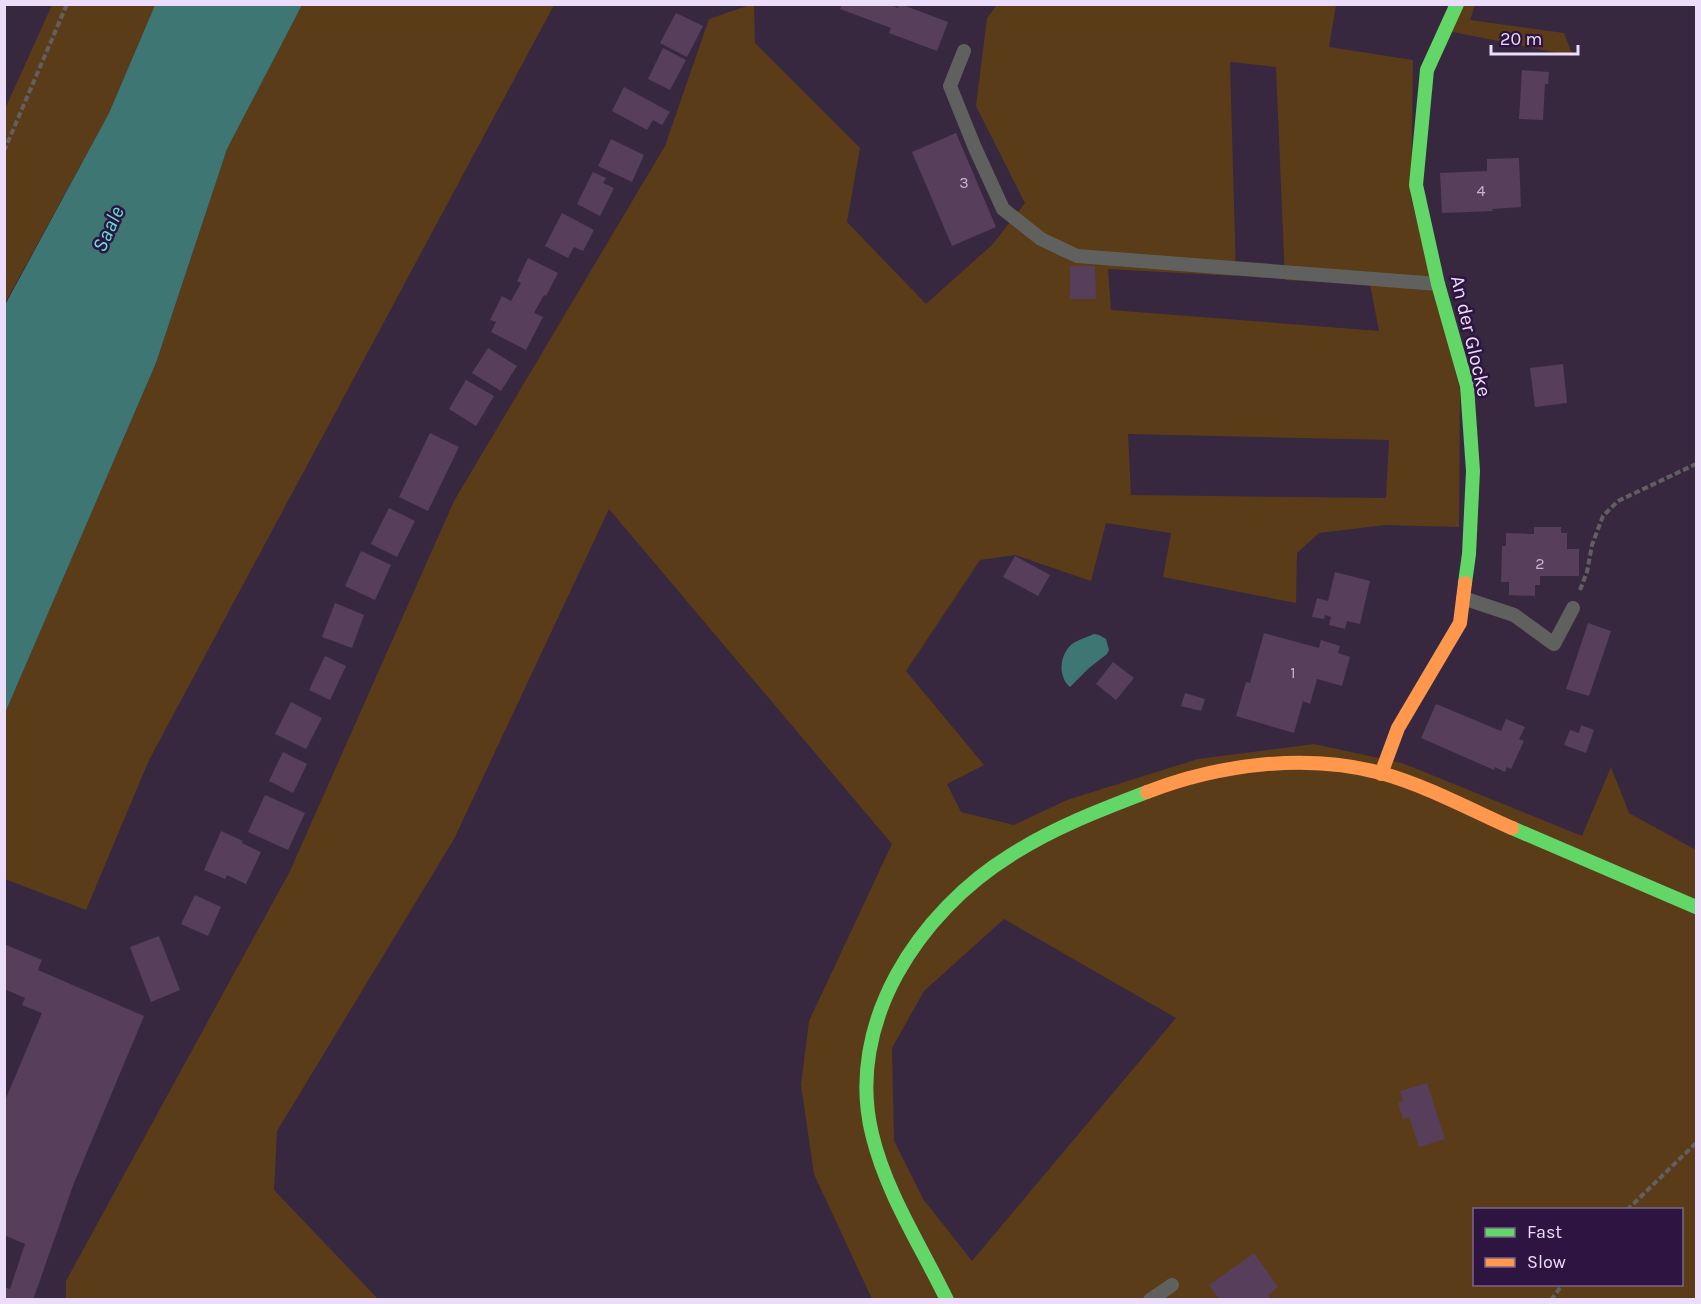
<svg xmlns="http://www.w3.org/2000/svg" width="1701" height="1304" font-family="Karla,sans-serif">
  <style>
    .green { fill: #5b3c18; fill-rule: evenodd }
    .water { fill: #3e7674 }
    .building { fill: #573e5a }
    .lines { fill: none; stroke-linecap: round; stroke-linejoin: round }
    .path { stroke: #625f63; stroke-width: 4; stroke-dasharray: 6 3; stroke-linecap: butt }
    .lane { stroke: #60615e; stroke-width: 14 }
    .fast { stroke: #63d668; stroke-width: 14 }
    .slow { stroke: #ff974d; stroke-width: 14 }
    .labels { text-anchor: middle; dominant-baseline: central; stroke-width: 5; stroke-linejoin: round; paint-order: stroke }
    .number-label { font-size: 16px; fill: #c7b6d2 }
    .street-label { font-size: 20px; fill: #ecdefa; stroke: #2e1440 }
    .water-label { font-size: 21px; font-style: italic; fill: #60e4da; stroke: #2e1440 }
  </style>
  <rect width="100%" height="100%" fill="#372840"/>
  <g class="green">
    <polygon points="52,5 155,5 109,113 4,305 5,109"/>
    <polygon points="302,5 554,5 149,760 86,910 5,879 5,713 156,363 227,149"/>
    <path d="M750,5H754L755,43L860,148L847,222L926,304L992,245L1025,203L976,106L987,18L997,5H1336L1329,47L1413,60L1411,198L1460,390L1459,527L1385,525L1319,533L1297,553L1296,603L1163,577L1171,533L1106,523L1091,581L1015,555L980,560L906,671L984,765L947,784L961,812L1014,825L1067,800L1198,759L1314,744L1402,763L1582,836L1611,767L1629,813L1696,850V1299H872L814,1174L801,1085L809,1021L892,844L609,509L454,839L277,1131L274,1190L378,1299L66,1300V1281L290,871L454,501L665,146L709,19ZM1230,62L1276,67L1285,280L1370,284L1379,331L1111,310L1108,269L1236,276ZM1128,434L1389,440L1386,498L1131,495ZM1004,919L1176,1018L972,1261L923,1199L894,1141L892,1048L924,991ZM1474,1210H1682V1284H1474Z"/>
    <polygon points="1449,5 1475,5 1470,20 1564,33 1573,56 1438,29"/>
  </g>
  <g class="water">
    <polygon points="155,5 302,5 227,149 156,363 5,713 5,305 109,113"/>
    <path d="M1094,634L1099,635L1106,639L1109,650L1107,654L1089,668L1070,687C1058,677 1059,655 1072,644C1078,640 1087,637 1094,634Z"/>
  </g>
  <g class="building">
    <polygon points="842,4 889,4 898,8 899,5 903,5 948,22 937,51 889,33 891,28 840,9"/>
    <polygon points="676,13 703,26 687,57 660,43"/>
    <polygon points="663,48 686,60 670,90 648,79"/>
    <polygon points="1522,70 1549,72 1548,84 1545,84 1543,120 1519,119"/>
    <polygon points="624,87 670,112 662,125 653,120 647,130 612,111"/>
    <polygon points="956,133 996,227 952,246 912,152"/>
    <polygon points="611,139 644,155 632,182 598,166"/>
    <polygon points="1519,158 1521,207 1492,209 1493,211 1442,213 1440,173 1487,171 1487,159"/>
    <polygon points="593,172 606,178 603,183 614,188 600,216 577,204"/>
    <polygon points="562,213 594,230 583,251 574,247 568,258 545,246"/>
    <polygon points="528,258 558,273 546,296 544,295 534,313 543,317 526,350 491,332 496,322 490,320 502,296 511,301 521,283 517,281"/>
    <polygon points="1070,266 1095,266 1096,299 1070,299"/>
    <polygon points="488,348 517,366 501,391 472,373"/>
    <polygon points="1563,364 1567,403 1535,407 1530,368"/>
    <polygon points="466,380 494,396 476,426 449,409"/>
    <polygon points="430,433 459,447 428,511 399,497"/>
    <polygon points="389,508 415,521 397,557 371,544"/>
    <polygon points="1534,527 1561,527 1561,533 1567,533 1567,549 1579,549 1579,576 1540,576 1540,585 1535,585 1535,596 1509,595 1509,582 1501,582 1502,546 1506,546 1506,533 1534,534"/>
    <polygon points="361,551 391,565 375,600 345,586"/>
    <polygon points="1015,556 1050,575 1038,596 1003,577"/>
    <polygon points="1335,572 1370,581 1360,624 1347,621 1345,629 1329,625 1331,617 1325,615 1324,619 1312,617 1317,598 1328,601"/>
    <polygon points="335,603 364,615 352,648 322,637"/>
    <polygon points="1588,623 1611,631 1589,696 1566,689"/>
    <polygon points="1264,633 1319,648 1321,640 1340,646 1338,653 1350,657 1342,686 1317,679 1310,704 1303,701 1294,733 1236,716 1246,682 1250,683"/>
    <polygon points="325,656 346,666 330,700 309,690"/>
    <polygon points="1113,662 1134,678 1116,700 1096,684"/>
    <polygon points="1185,693 1205,699 1201,711 1181,706"/>
    <polygon points="291,702 322,718 306,749 275,734"/>
    <polygon points="1436,704 1501,731 1506,719 1525,727 1519,739 1524,741 1511,769 1507,767 1505,772 1495,767 1494,770 1421,738"/>
    <polygon points="1581,725 1594,730 1586,753 1564,745 1570,730 1579,733"/>
    <polygon points="283,752 307,764 293,793 269,781"/>
    <polygon points="265,795 305,813 288,850 248,832"/>
    <polygon points="221,831 243,841 242,843 261,852 246,884 227,875 225,879 204,870"/>
    <polygon points="195,895 221,907 208,936 181,924"/>
    <polygon points="159,936 180,990 151,1002 130,947"/>
    <polygon points="4,944 42,960 38,970 144,1016 74,1183 33,1300 5,1300 5,1287 10,1289 25,1244 4,1235 4,1103 42,1013 22,1005 25,998 4,989"/>
    <polygon points="1427,1083 1445,1139 1419,1147 1409,1117 1403,1120 1398,1103 1403,1101 1400,1091"/>
    <polygon points="1254,1253 1278,1287 1268,1295 1271,1300 1220,1300 1209,1285"/>
  </g>
  <g class="lines">
    <g class="path">
      <polyline points="4,151 67,4"/>
      <polyline points="1580,590 1587,572 1592,545 1603,516 1618,501 1696,464"/>
      <polyline points="1627,1210 1696,1143"/>
      <polyline points="1551,1300 1563,1284"/>
    </g>
    <g class="lane">
      <polyline points="964,51 950,86 975,148 1003,209 1041,239 1077,256 1438,284"/>
      <polyline points="1463,598 1514,615 1554,644 1573,608"/>
      <polyline points="1150,1300 1172,1285"/>
    </g>
    <g class="fast">
      <polyline points="1457,4 1427,70 1416,185 1438,284 1467,386 1473,471 1469,554 1465,583"/>
      <polyline points="1512,828 1696,907"/>
      <path d="M947,1300C921,1246 886,1193 872,1134C845,1023 919,912 1011,855C1053,828 1100,810 1147,792"/>
    </g>
    <g class="slow">
      <polyline points="1381,774 1398,728 1460,623 1465,583"/>
      <path d="M1147,792C1219,764 1306,753 1381,773C1427,786 1469,809 1512,828"/>
    </g>
  </g>
  <g class="labels">
    <g class="number-label">
      <text x="964" y="182">3</text>
      <text x="1481" y="190">4</text>
      <text x="1540" y="563">2</text>
      <text x="1293" y="672">1</text>
    </g>
    <g class="street-label">
      <text transform="translate(1471 336) rotate(77)">An der Glocke</text>
    </g>
    <g class="water-label">
      <text transform="translate(108 229) rotate(-65)">Saale</text>
    </g>
  </g>
  <rect width="1701" height="1304" fill="none" stroke="#ecdefa" stroke-width="12"/>
  <rect x="1473" y="1208" width="210" height="78" fill="#2e1440" stroke="#7a658a" stroke-width="1.5"/>
  <rect x="1485" y="1228" width="30" height="9" fill="#63d668" stroke="#7a658a" stroke-width="1.5"/>
  <text x="1527" y="1238" font-size="18" fill="#ecdefa">Fast</text>
  <rect x="1485" y="1258" width="30" height="9" fill="#ff974d" stroke="#7a658a" stroke-width="1.5"/>
  <text x="1527" y="1268" font-size="18" fill="#ecdefa">Slow</text>
  <path d="M1491 45v9h87v-9" fill="none" stroke="#ecdefa" stroke-width="3"/>
  <text x="1500" y="45" font-size="18" fill="#ecdefa" stroke="#2e1440" stroke-width="4.5" paint-order="stroke">20 m</text>
</svg>
